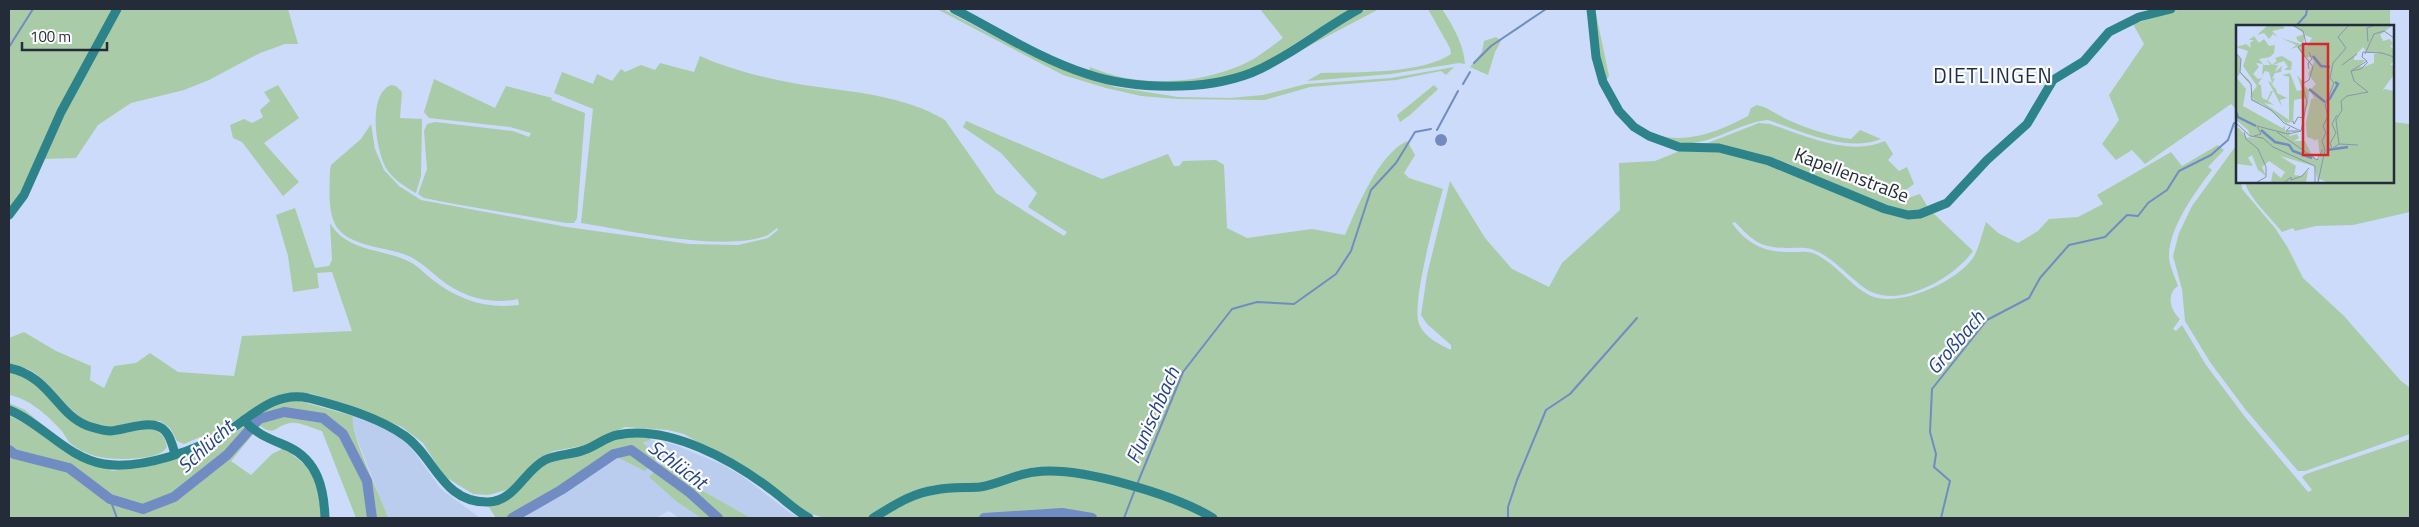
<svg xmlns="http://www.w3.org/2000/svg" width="2419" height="527" font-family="'Titillium Web',sans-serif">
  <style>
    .built { fill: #bbcdef }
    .green { fill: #a9cba7 }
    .water { fill: #708cc3 }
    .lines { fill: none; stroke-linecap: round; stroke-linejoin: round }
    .stream { stroke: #708cc3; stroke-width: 2 }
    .river { stroke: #708cc3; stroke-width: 10 }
    .secondary { stroke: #2c838a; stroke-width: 9 }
    .labels { text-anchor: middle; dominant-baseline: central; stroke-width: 4.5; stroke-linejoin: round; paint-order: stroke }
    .street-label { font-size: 19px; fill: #242c3a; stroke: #fcfcfc }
    .water-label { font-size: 20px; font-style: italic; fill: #244386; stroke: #fcfcfc }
    .quarter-label { font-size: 21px; letter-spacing: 1px; fill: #1d2c48; stroke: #fcfcfc }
    .inset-river { fill: none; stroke: #708cc3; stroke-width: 2.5 }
    .inset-road { fill: none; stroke: #8995ad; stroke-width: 1 }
    .view { fill: #d62828; fill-opacity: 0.15; stroke: #d62828; stroke-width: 2.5 }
    .inset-edge { fill: none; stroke: #242c3a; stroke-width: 2.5 }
  </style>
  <rect width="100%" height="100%" fill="#ccdbf9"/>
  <g class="built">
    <polygon points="353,416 387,429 406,441 441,489 480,518 388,518 356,436 352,421"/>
    <polygon points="650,440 673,444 721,464 742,476 789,512 800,518 751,518 696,487 664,461 649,477 677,502 701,518 679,518 669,511 655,518 519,518 618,457"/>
  </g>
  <g class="green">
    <polygon points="9,9 114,9 22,192 9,210"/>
    <polygon points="120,9 288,9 298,44 285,44 260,53 209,80 184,90 131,103 98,125 76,158 44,159 64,115"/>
    <polygon points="937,9 943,9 1007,43 1115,87 1178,97 1230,98 1263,95 1306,84 1391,78 1454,67 1446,75 1441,71 1396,80 1310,87 1265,100 1178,99 1141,96 1106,88 1063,75"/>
    <path d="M1260,9H1353C1332,21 1311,33 1291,46C1277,55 1263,66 1248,71C1199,90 1138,86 1089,71L1090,67C1138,88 1201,85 1248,62C1260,56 1272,46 1283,38Z"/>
    <polygon points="1367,9 1379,9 1271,66"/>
    <path d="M1428,9H1442C1452,24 1464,45 1465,64L1459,63L1391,74L1307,81L1321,73C1357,72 1423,74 1451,54L1450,48Z"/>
    <polygon points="1595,9 1609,76 1605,82 1598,56"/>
    <polygon points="2181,9 2390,9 2390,26 2238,26 2238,111 2231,104 2145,164 2132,150 2116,160 2102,144 2119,120 2109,95 2144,44 2133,24"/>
    <polygon points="1496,37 1501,41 1495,52 1488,75 1470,67 1482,52 1484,41"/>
    <path d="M700,56C731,70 772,80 804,85C852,92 903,95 945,120L996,193L1064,236L1067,232L1028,207L1037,193L1001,153L963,127L966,121L1102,179L1168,154L1174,166H1179L1183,161L1216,160L1224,165L1227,228L1247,238L1312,229L1345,235C1358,206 1378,155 1407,141L1415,155L1404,173L1409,178L1443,189C1436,214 1411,304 1419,324C1424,337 1439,344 1451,350V345L1427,324L1421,315L1427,275L1450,181L1485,238L1512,269L1549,287L1562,263L1620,210L1619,163L1655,161L1682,150L1720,151L1766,163L1884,212H1932L1973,251C1953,279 1898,310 1866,289C1850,278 1831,256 1814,250C1806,247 1798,248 1791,248C1761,248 1755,243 1735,222L1732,223C1746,244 1766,253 1790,252C1797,252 1806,251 1813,253C1835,262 1850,286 1871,296C1899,308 1956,282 1973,258C1979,248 1982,234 1986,222L1998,233L2018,243L2038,231L2049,219L2078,217L2103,204L2097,195L2171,152L2182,166L2218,145L2224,150L2208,167L2212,170C2195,192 2169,228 2169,256C2169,265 2175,277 2178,286C2166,294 2170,310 2180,319L2173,329L2176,331L2182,325L2206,365L2245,417L2308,492L2312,490L2302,477L2306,474L2410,439V518H825L808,513L767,484L684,434L668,430L625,427L587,445L554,451L541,457L507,490L488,495L473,494L444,476L423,443L402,427L346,404L309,393L277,395L208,437H200L184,444L177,441L170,428L160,421C142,420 118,431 102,427C59,416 53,368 9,364V338L24,332L56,351L91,366L90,380L104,388L114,366L136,363L150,353L178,372L234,376L242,336L352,331L332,272L317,273L319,288L293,292L288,256L276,215L295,208L315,268L329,266L332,260L330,223C347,253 385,248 412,263C419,267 426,275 433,280C459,300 485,309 519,305L518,299C490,305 462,297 440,279C429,270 419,260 406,255C386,247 357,247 341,232C326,219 330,187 330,170L331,165L361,139L371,124L375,149L384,170L399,186L421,200L567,227L689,244L738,245L768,238L778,230L777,228C774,230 771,233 768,235C728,253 625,230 581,223L593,109L554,93L562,72L593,84L597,74L612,81L621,69L625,72L641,65L655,70L660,63L694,72Z"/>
    <polygon points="434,79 495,108 506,86 552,98 551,100 585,113 577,218 574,223 566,223 449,203 424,198 418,194 427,169 424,131 427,124 435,122 513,131 529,137 531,133 510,127 429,118 424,112"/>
    <polygon points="278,85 299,118 264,143 299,182 283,196 242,142 233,138 230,125 244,119 252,123 263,117 260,110 270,101 264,92"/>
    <path d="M391,85L396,86L402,92L400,118L422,119L421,176L416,193C405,187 393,179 386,168C376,149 367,95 391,85Z"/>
    <polygon points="1434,85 1438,89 1410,115 1400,122 1397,115"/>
    <path d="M1757,105C1769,108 1776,114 1786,119C1805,128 1830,136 1851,139L1860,130L1881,139C1846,153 1801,131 1768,120C1741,122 1708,146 1684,143C1676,143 1669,139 1661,136C1692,143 1721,130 1748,116L1751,108Z"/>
    <path d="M2393,122L2410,124V212L2353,225L2316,226L2295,231L2293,228L2282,232C2273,220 2246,195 2245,181H2393Z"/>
    <path d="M1759,123L1770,124C1804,135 1850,157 1885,141L1893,154L1888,160L1899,171L1907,167L1914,184L1903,192L1908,198L1920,194L1929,209L1907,212L1854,194L1787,163L1745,152L1700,146Z"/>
    <polygon points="2238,143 2238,181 2241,181 2242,189 2275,228 2288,248 2303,278 2344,316 2400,380 2410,388 2410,434 2305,471 2298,471 2245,409 2210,362 2185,321 2182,289 2173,256 2179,233 2192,206"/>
    <path d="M9,371L29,379L81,426L150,428C161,432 165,436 167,447C162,455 149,457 140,458C117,460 89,460 70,443C66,439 64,432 59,428C46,414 28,398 9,395Z"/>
    <path d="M296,400L353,416C349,434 381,496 388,518H356L322,431C314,429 299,421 290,423C274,426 275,438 258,424V416L280,401Z"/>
    <polygon points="9,403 25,410 57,438 9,408"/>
    <path d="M9,415L112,471L153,465L236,432L243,427H248L255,432L231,461L251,475L272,454L284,448C315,472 320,477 322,518H9Z"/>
    <path d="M651,436L650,440L643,443L659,457L645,471L617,457L555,497L516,518H496L488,506C513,503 525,481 543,466C554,458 599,442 612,439C625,437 638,437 651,436Z"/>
    <polygon points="664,461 696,487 751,518 701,518 677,502 649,477"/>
  </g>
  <circle class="water" cx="1441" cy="140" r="6"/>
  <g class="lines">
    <g class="stream">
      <polyline points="2296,26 2306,15 2307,9"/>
      <polyline points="9,47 33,9"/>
      <polyline points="1474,63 1491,46 1546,9"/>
      <polyline points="1463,84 1470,72"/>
      <polyline points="1437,130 1458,91"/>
      <polyline points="1138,482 1183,372 1232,309 1257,302 1294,304 1336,274 1351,251 1371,190 1396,163 1415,132 1431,129"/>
      <polyline points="110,499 117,518"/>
      <polyline points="1124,518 1134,492"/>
      <polyline points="1508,518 1508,507 1517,480 1546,410 1570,394 1637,318"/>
      <polyline points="1941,518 1950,481 1934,467 1936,454 1930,432 1932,389 1987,320 2029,298 2040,278 2069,245 2105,237 2127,215 2138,216 2148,203 2167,190 2179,171 2211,155 2228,140 2234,123"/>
    </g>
    <g class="river">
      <polyline points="9,450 14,454 69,468 110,499 143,509 174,497 227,455 259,419 284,412 323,418 343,434 367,481 372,518"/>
      <polyline points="512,518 561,490 614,454 631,450 689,492 718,518"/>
      <polyline points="984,518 1062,513 1092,518"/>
    </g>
    <g class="secondary">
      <path d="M954,9C997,31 1040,59 1087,74C1134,90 1204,91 1251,73C1287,58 1324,28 1359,9"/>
      <polyline points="1591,9 1596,57 1603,82 1619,111 1634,127 1649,136 1679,147 1719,148 1769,161 1885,209 1908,215 1920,214 1947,203 1987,160 2027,124 2053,80 2084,61 2109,32 2139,17 2171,9"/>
      <polyline points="9,215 24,195 61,112 117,9"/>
      <path d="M9,368C50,376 57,415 88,426C95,428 103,431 111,431C127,430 154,417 166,432C171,438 173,447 175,454"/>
      <path d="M9,410C42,423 67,458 104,464C142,470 198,450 230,430C254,414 276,391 308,398C340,406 378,417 405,436C435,457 442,503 488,502C514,502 524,471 545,460C557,454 572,455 584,450C596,446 606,437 617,435C669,424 734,461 773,491C785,500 796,511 809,518"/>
      <path d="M244,420C255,434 273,440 289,447C318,461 324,489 325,518"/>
      <path d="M873,518C893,506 912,493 935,490C950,487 965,488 980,487C999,484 1016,474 1035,472C1080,466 1175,495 1213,518"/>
    </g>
  </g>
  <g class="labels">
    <g class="street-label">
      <text transform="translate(1852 174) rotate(21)">Kapellenstraße</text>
    </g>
    <g class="water-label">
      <text transform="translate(1955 342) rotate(-49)">Großbach</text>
      <text transform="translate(1152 415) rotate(-66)">Flunischbach</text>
      <text transform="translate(205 446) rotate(-42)">Schlücht</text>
      <text transform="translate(678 464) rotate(37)">Schlücht</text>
    </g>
    <g class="quarter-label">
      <text x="1993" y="75">DIETLINGEN</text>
    </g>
  </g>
  <g transform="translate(2236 25)">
    <rect width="158" height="158" fill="#ccdbf9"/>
    <path d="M32,0H45L49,3L36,6L42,12L37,9L33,14L28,8L21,10ZM56,0H157L144,10L147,16L154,14L157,19L154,21L157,24V37L154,40H157V51L146,66L149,64L157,66V157H90L84,154L82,157L78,141L44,131L60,141L58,150L65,151L72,146L70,157H35L37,146L45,153L49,147L33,136L26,142L30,151L22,145L16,130L12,133L17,141L1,139L0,104L3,103L14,117L11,113L13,112L23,114L14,111L12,105L0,95V29L5,34L4,47L13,55L15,59L16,62V64L14,69V71L19,76L15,69L21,61L7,41L12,26L0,22L10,19L15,23L14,18L18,15H13L18,11L23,18L28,14L33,21L39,20L38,28L34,32L23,34L28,40H34L31,34L36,40L41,36L39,33L46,31L56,37L55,45H48L52,42L48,36L37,40H42L39,47L46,41L45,47L39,48L36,54L39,53L36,59L37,61L40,64L41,68L51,73L44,75L46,82L32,56L36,58L33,47L29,46L26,51L27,39L20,38L23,42L17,49L22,54L26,53L22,59L25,60L26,73L31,75L35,66H37L32,76L38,80L28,78L53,95V52L46,50L54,48L61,66L66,65L61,50L67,57L71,56L66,60V64L69,61L73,66L72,78L71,81L67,89L70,73L58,75L57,97L50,98L26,79L14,75H16L14,72V69L16,63L15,60L4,48L1,53L10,64L7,81L46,103L49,101V106L54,107L53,111L61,109L63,113L58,116H69L75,128L80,134L84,133L82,114L77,117L79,115L71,112L70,98L75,74L78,73L74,65L80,59L72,49L78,37L75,32H68L61,22L55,24L60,20L45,13L71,21L76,13L69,10L67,18L62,16L60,12L69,9ZM127,22L131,28H144L138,29V38L127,42L123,41L129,35H118V32Z" fill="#a9cba7" fill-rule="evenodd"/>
    <path class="inset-river" d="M77,31L85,41L94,42M73,64L89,77M93,75L102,59L99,57M0,87L2,92L20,101M25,105L39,117L53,120L57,126L76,133M91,125L112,122"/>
    <path class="inset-road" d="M56,0L67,6L70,18L62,22L77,42L73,55L66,59L71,77L65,106M132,17L131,3L139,0M73,27L76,34L72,38L73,44M0,28L5,34L4,47L15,59L16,75L35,85L48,98L65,106M129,29L138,9L148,6L158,13M106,40L121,29M115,46L131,36L126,32L127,27L146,28L158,32M115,46L125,44L132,37M101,90L96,99L100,108L94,118L96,124L103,119M57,96L58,99L62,92L67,93M0,98L14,111L27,113L37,122L79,141V157M54,102L50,106H62M8,107L10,114L22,124L30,142V152L21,157M41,107L81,135L87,124M18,111L25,109L21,101L52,109L65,106M103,119L100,95L106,85L105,76L111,71L132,67L118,56L115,46M103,119L122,120M49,157L55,152V155L66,151L73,143M82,157L89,125L86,116L90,108L87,101L92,91L89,80L98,58L94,53L97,38L110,23L102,12L113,0"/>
    <path class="view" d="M67,19H92V130H67Z"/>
    <rect width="158" height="158" class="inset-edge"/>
  </g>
  <rect width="2419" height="527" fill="none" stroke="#242c3a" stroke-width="20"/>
  <path d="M22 42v8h85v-8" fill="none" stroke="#242c3a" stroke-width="2.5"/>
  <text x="30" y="42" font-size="15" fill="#242c3a" stroke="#fcfcfc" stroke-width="4" paint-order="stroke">100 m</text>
</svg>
